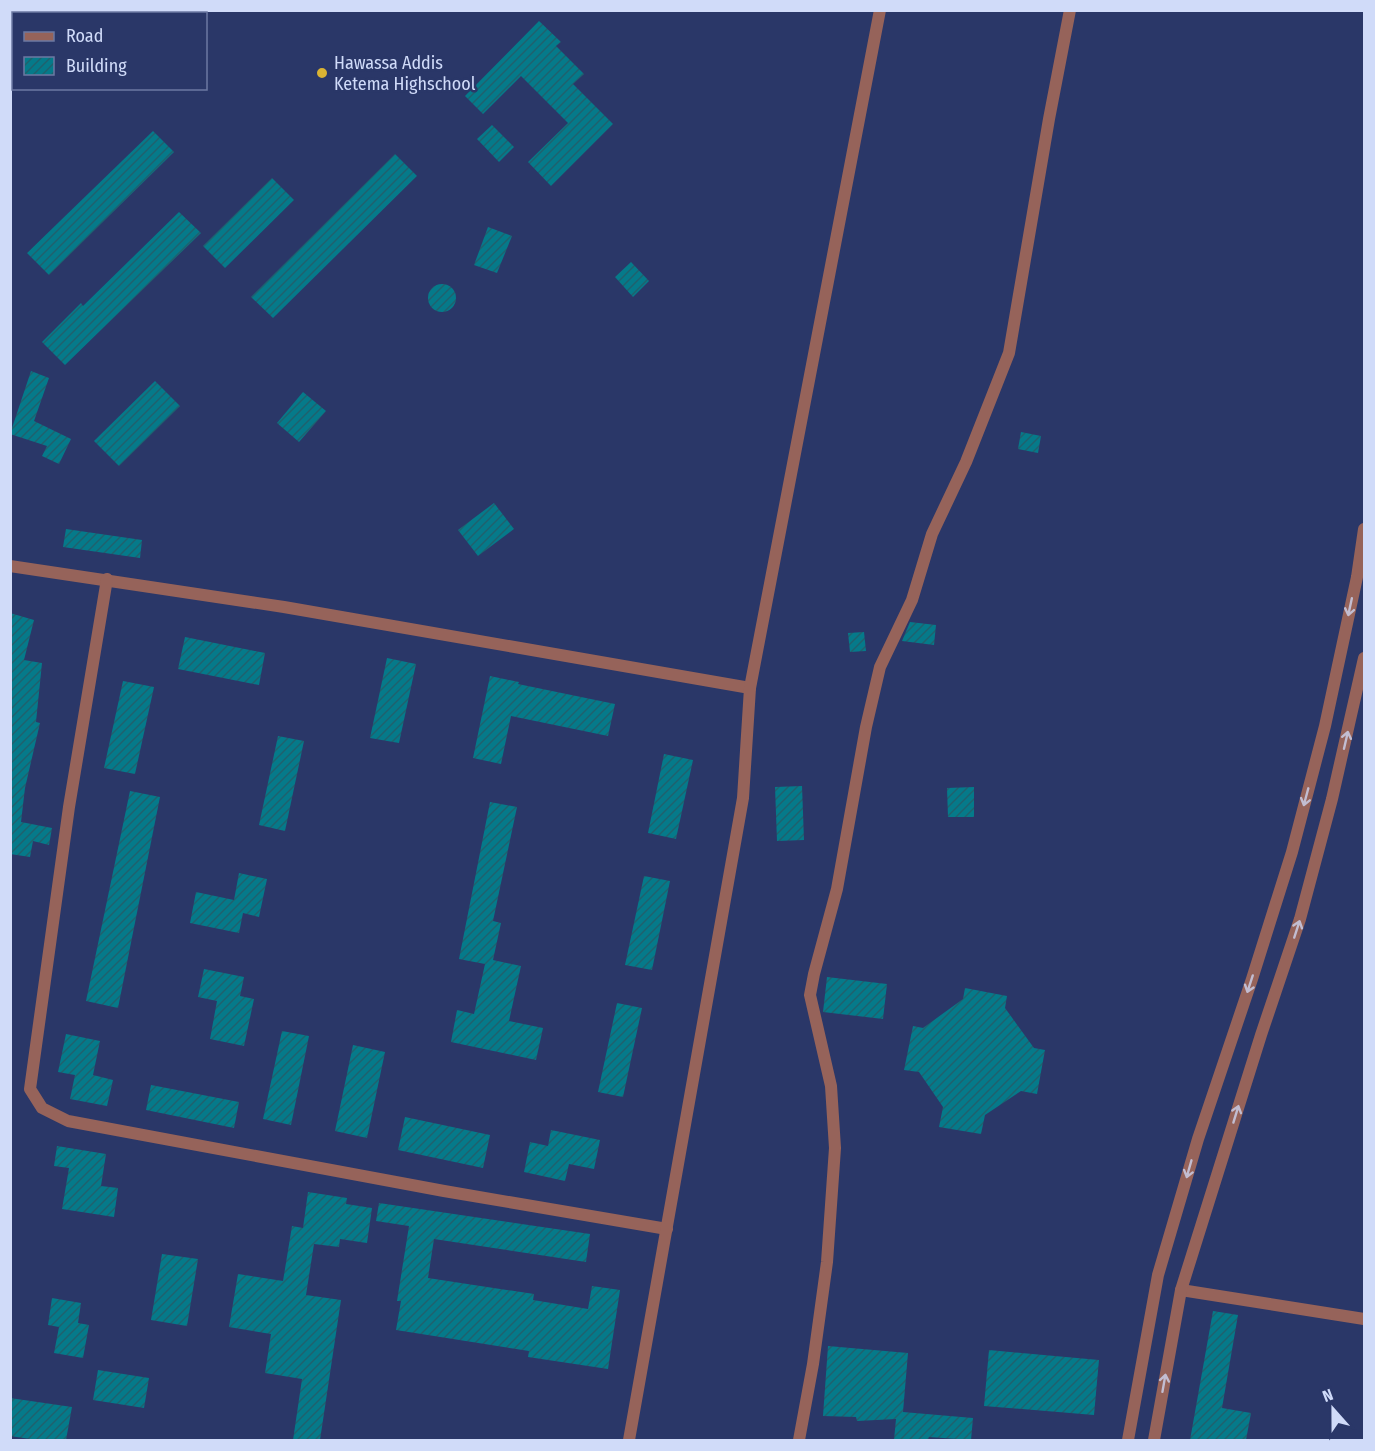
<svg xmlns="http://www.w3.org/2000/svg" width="1375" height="1451" font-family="'Fira Sans Condensed',sans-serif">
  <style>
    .building { fill: url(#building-hatch) }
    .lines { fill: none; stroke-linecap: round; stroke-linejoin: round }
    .minor { stroke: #96635a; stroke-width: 12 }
    .tertiary { stroke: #96635a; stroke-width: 12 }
    .oneway { stroke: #c2bdd1 }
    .poi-dot { fill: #dab333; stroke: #2a3768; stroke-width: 2 }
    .labels { text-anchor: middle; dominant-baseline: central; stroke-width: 5; stroke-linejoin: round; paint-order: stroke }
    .poi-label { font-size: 18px; fill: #d0dbf9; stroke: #2a3768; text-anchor: start }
  </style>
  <defs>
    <pattern id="building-hatch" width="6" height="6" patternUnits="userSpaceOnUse" patternTransform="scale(1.5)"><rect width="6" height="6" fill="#057a8a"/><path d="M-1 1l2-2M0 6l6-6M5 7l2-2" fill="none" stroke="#1f616e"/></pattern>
  </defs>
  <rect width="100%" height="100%" fill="#2a3768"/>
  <g class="building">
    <polygon points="539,21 561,42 556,46 584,74 573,84 613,124 551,186 528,162 568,123 521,76 483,114 465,96"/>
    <polygon points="492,125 514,147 499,162 477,139"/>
    <polygon points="153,131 174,152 49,275 27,253"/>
    <polygon points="395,154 417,176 273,318 251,297"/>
    <polygon points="272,178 294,200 225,268 203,246"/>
    <polygon points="179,212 201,233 65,365 42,342 81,303 83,306"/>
    <polygon points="488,227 512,236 497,273 474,265"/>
    <polygon points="631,262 649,281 633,297 615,277"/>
    <circle cx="442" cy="298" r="14"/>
    <polygon points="31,371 49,378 34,421 71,439 59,464 42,456 47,446 10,434"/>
    <polygon points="155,381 180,406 119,466 94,441"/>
    <polygon points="303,392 326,411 299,442 277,423"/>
    <polygon points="1021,432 1041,436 1038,453 1018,449"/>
    <polygon points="494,503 514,529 478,556 458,530"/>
    <polygon points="66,529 142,540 140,558 63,547"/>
    <polygon points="10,613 34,620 24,660 42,663 36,722 40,723 25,788 21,822 52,828 49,845 33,841 30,857 10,854"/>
    <polygon points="910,622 936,625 934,645 902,641"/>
    <polygon points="864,632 866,651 850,652 848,633"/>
    <polygon points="185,637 265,653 259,685 178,669"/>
    <polygon points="387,658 416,664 399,743 370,738"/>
    <polygon points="490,676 519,682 518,684 615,704 608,736 511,716 501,764 473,758"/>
    <polygon points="123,681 154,687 135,774 104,768"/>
    <polygon points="278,736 304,741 285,831 259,825"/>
    <polygon points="664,754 693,760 676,839 648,833"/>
    <polygon points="802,786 804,840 777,841 775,787"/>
    <polygon points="974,787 974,817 948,817 947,788"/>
    <polygon points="130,791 160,797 118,1008 86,1001"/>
    <polygon points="490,802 517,807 493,921 501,923 493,960 521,966 509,1021 543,1028 536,1060 451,1042 457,1010 474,1014 485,964 459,959"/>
    <polygon points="239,873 267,879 259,917 243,913 239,933 190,923 196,892 234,900"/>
    <polygon points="644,876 670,881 652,970 625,965"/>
    <polygon points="204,969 244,977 240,996 254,999 244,1046 210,1039 217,1001 198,997"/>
    <polygon points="827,977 887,984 883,1019 823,1012"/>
    <polygon points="965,988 1007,996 1005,1008 1034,1048 1045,1050 1037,1094 1021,1091 985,1115 981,1134 939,1127 943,1107 919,1072 904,1070 913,1026 923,1028 963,999"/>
    <polygon points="617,1003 642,1008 623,1097 598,1092"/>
    <polygon points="282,1031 309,1036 291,1125 263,1119"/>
    <polygon points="66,1034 100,1041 93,1075 113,1080 107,1106 70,1099 75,1075 58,1072"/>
    <polygon points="353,1045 385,1052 367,1138 335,1131"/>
    <polygon points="151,1085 239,1102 234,1128 146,1110"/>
    <polygon points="405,1117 490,1135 483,1168 398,1150"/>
    <polygon points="551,1130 600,1140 594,1169 569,1164 565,1181 524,1172 530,1142 548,1146"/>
    <polygon points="57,1146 106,1154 101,1186 118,1188 114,1217 62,1209 69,1168 54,1166"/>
    <polygon points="308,1192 347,1198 346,1204 372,1208 367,1243 340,1239 339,1247 314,1244 306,1295 341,1300 320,1440 293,1440 302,1379 265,1373 271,1334 229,1327 238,1274 283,1281 292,1226 303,1228"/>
    <polygon points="379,1203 590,1234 586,1262 434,1239 428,1278 534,1294 533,1300 588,1309 592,1286 620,1290 608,1369 528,1357 529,1351 396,1330 401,1301 397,1301 409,1226 376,1221"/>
    <polygon points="162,1254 198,1259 187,1326 151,1320"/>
    <polygon points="52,1298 81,1303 78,1323 89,1325 83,1358 54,1353 59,1327 48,1325"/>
    <polygon points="1213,1311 1238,1315 1222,1408 1251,1413 1246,1440 1190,1440"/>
    <polygon points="828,1346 908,1353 903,1412 973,1418 971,1440 929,1437 928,1440 894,1440 896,1419 857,1421 856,1417 823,1416"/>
    <polygon points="989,1350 1099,1360 1094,1415 984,1406"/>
    <polygon points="98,1370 149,1378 144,1408 93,1400"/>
    <polygon points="10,1398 72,1407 66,1440 37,1440 10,1436"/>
  </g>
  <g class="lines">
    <g class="minor">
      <polyline points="10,566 284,607 750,688"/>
      <polyline points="107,579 69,807 30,1089 42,1108 68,1121 444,1191 667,1229"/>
      <polyline points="1181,1290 1364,1319"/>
      <polyline points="629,1440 743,798 750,688 880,10"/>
      <polyline points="799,1440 813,1364 827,1262 835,1148 831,1086 810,995 814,974 837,889 866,727 880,667 912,600 932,534 966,462 1009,353 1049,119 1070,10"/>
    </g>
    <g class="tertiary">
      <polyline points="1128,1440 1158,1275 1198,1139 1252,979 1292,852 1325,726 1357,577 1364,529"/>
      <polyline points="1154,1440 1181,1290 1261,1035 1300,919 1332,799 1364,658"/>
    </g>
  </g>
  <defs><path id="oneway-shaft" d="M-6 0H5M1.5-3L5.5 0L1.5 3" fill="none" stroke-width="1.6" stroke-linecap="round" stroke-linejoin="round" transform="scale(1.5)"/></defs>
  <g class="oneway">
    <use href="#oneway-shaft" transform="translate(1350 607) rotate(102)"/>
    <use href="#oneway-shaft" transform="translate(1346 740) rotate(-77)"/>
    <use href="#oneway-shaft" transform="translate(1306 797) rotate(105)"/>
    <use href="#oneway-shaft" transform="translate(1297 929) rotate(-72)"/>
    <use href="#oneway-shaft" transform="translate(1250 984) rotate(108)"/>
    <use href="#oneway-shaft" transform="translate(1236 1114) rotate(-73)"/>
    <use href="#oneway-shaft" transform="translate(1189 1169) rotate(106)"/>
    <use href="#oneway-shaft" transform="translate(1164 1383) rotate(-80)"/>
  </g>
  <circle class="poi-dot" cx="322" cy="73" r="6"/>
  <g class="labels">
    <g class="poi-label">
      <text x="334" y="63">Hawassa Addis<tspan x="334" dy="21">Ketema Highschool</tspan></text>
    </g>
  </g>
  <rect width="1375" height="1451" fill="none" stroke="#d0dbf9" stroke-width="24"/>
  <rect x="12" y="12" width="195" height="78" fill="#2a3768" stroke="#6c79a2" stroke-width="1.5"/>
  <rect x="24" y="32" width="30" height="9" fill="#96635a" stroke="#6c79a2" stroke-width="1.5"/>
  <text x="66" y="42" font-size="18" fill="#d0dbf9">Road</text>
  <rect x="24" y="57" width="30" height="18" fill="url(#building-hatch)" stroke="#6c79a2" stroke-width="1.5"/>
  <text x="66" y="72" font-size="18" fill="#d0dbf9">Building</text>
  <g transform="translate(1333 1409) rotate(339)" stroke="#2a3768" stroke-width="4.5" paint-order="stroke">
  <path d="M0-4.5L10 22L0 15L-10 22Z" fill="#d0dbf9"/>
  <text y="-9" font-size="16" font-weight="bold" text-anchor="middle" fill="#d0dbf9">N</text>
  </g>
</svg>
